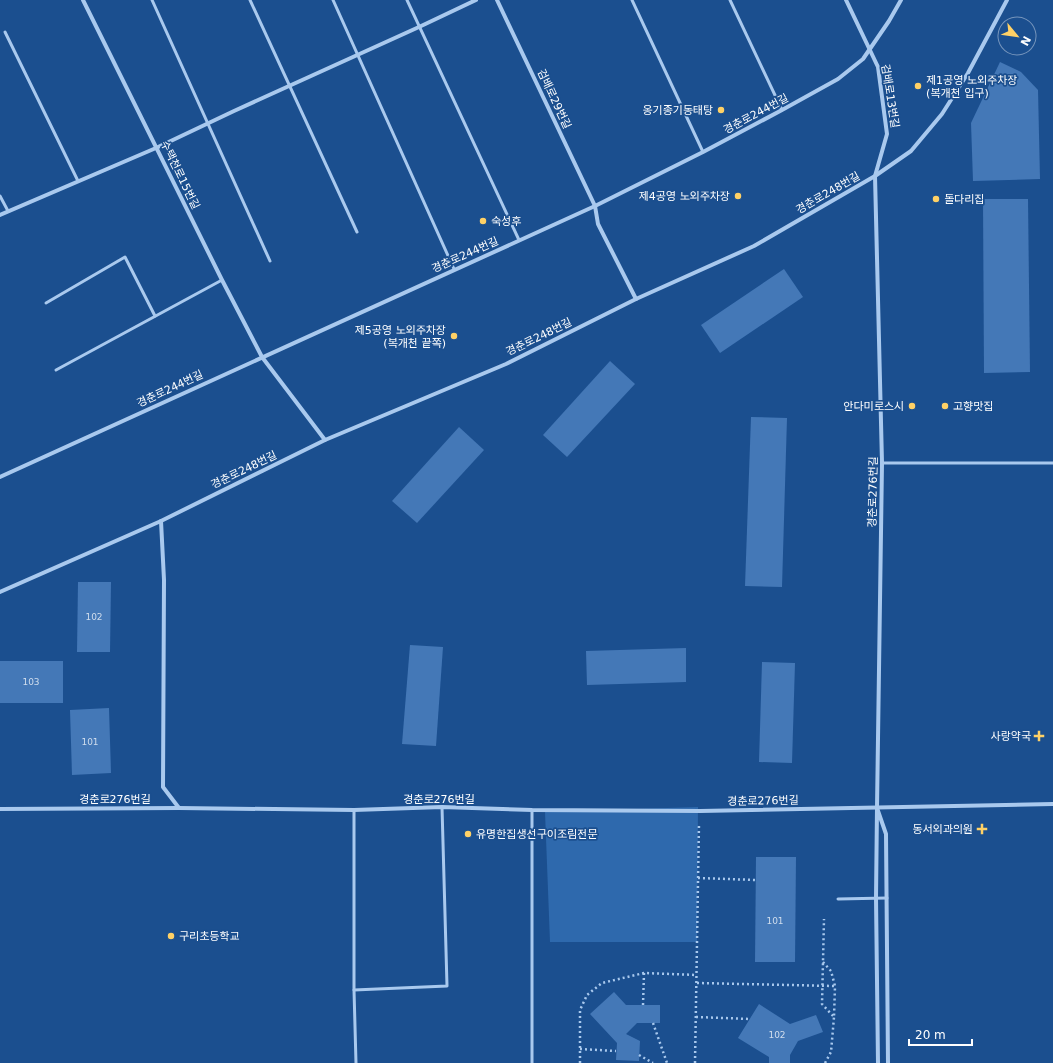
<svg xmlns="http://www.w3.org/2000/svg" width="1053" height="1063" font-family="'DejaVu Sans','Noto Sans KR',sans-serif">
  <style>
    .green { fill: #2e69ad }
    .building { fill: #4478b7 }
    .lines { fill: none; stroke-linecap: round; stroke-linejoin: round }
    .path { stroke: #a9c9ee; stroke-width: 2.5; stroke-dasharray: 2 3; stroke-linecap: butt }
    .service { stroke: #a9c9ee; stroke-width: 3 }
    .minor { stroke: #a9c9ee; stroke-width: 4 }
    .poi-dot { fill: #ffd166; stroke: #1b4f8f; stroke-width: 1.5 }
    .labels { text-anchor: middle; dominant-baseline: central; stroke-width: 3.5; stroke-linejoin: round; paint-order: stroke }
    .number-label { font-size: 9px; fill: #d0dded }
    .poi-label { font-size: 11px; fill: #fff; stroke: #1b4f8f; text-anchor: start }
    .street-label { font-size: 11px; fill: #fff; stroke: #1b4f8f }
  </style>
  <rect width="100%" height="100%" fill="#1b4f8f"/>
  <polygon class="green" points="698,807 697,942 550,942 545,812"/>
  <g class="building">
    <polygon points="1000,62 1021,72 1038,90 1040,179 973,181 971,123"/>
    <polygon points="983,199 1028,199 1030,372 984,373"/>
    <polygon points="784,269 803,297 720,353 701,325"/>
    <polygon points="610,361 635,384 567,457 543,435"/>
    <polygon points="751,417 787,418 782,587 745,586"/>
    <polygon points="459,427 484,450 417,523 392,501"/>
    <polygon points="78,582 111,582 110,652 77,652"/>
    <polygon points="410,645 443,647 436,746 402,744"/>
    <polygon points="686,648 686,682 587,685 586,651"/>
    <rect x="0" y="661" width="63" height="42"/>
    <polygon points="762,662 795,663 792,763 759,762"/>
    <polygon points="109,708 111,773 72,775 70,710"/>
    <polygon points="756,857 796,857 795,962 755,962"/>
    <polygon points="614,992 626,1005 660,1005 660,1023 637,1023 626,1034 640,1041 639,1061 616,1060 617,1043 590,1014"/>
    <polygon points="759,1004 790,1024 816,1015 823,1032 798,1041 790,1055 790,1063 769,1063 769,1057 738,1038"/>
  </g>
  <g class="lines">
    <g class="path">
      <polyline points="698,878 756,880"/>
      <polyline points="823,962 831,971 835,986 834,1017 822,1004 824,919"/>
      <polyline points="697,983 834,986"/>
      <polyline points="643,1005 644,973"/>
      <polyline points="696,1017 750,1019"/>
      <polyline points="653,1023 667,1063"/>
      <polyline points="580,1049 616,1051"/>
      <polyline points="639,1055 653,1063"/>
      <polyline points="580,1063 580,1010 587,995 602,983 644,973 697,975"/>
      <polyline points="695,1063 699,823"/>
      <polyline points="825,1063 831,1052 834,1017"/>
    </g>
    <g class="service">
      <polyline points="152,0 270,261"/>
      <polyline points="250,0 357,232"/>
      <polyline points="333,0 454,269"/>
      <polyline points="407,0 519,240"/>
      <polyline points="632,0 703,152"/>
      <polyline points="730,0 782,110"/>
      <polyline points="5,32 78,181"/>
      <polyline points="0,196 8,211"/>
      <polyline points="46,303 125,257 155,316"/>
      <polyline points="56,370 222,280"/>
      <polyline points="882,463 1053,463"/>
      <polyline points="354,810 354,990 356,1063"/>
      <polyline points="838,899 887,898"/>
      <polyline points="354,990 447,986 442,807"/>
      <polyline points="532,1063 532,810"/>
    </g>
    <g class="minor">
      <polyline points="83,0 222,280 262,357 325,440"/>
      <polyline points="497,0 595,206 598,224 636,299"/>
      <polyline points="846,0 878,67 887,134 875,176 882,463 877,808"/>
      <polyline points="0,215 156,148 234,111 419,27 476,0"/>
      <polyline points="0,477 595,206 703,152 782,110 838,79 863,59 889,21 901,0"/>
      <polyline points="161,521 164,580 163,787 179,808"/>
      <polyline points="0,592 161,521 325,440 506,364 636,299 754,246 875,176 911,151 942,114 968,73 1007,0"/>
      <polyline points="0,809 179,808 354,810 442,807 532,810 700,811 1053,804"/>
      <polyline points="878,1063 876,898 877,808 886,834 888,1063"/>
    </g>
  </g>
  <g class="poi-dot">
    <circle cx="918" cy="86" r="4"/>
    <circle cx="721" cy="110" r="4"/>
    <circle cx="738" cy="196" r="4"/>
    <circle cx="936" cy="199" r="4"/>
    <circle cx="483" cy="221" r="4"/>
    <circle cx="454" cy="336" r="4"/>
    <circle cx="912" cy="406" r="4"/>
    <circle cx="945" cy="406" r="4"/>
    <path d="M1037 730h4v4h4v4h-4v4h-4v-4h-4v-4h4z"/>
    <path d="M980 823h4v4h4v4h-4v4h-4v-4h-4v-4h4z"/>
    <circle cx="468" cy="834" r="4"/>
    <circle cx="171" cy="936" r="4"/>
  </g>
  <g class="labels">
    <g class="number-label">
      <text x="94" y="617">102</text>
      <text x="31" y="682">103</text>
      <text x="90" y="742">101</text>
      <text x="775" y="921">101</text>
      <text x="777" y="1035">102</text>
    </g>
    <g class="poi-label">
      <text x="926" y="80">제1공영 노외주차장<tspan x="926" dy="13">(복개천 입구)</tspan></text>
      <text x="713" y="110" text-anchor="end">옹기종기동태탕</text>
      <text x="730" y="196" text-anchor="end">제4공영 노외주차장</text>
      <text x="944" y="199">돌다리집</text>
      <text x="491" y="221">숙성후</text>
      <text x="446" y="330" text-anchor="end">제5공영 노외주차장<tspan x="446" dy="13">(복개천 끝쪽)</tspan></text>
      <text x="904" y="406" text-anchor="end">안다미로스시</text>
      <text x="953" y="406">고향맛집</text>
      <text x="1031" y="736" text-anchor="end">사랑약국</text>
      <text x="973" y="829" text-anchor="end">동서외과의원</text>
      <text x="476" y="834">유명한집생선구이조림전문</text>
      <text x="179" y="936">구리초등학교</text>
    </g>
    <g class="street-label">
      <text transform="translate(890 96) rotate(81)">검배로13번길</text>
      <text transform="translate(554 99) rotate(65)">검배로29번길</text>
      <text transform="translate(756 114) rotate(-28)">경춘로244번길</text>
      <text transform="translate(180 175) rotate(64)">수택천로15번길</text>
      <text transform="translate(828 193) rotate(-30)">경춘로248번길</text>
      <text transform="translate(465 255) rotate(-24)">경춘로244번길</text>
      <text transform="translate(539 337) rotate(-26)">경춘로248번길</text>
      <text transform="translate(170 389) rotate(-25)">경춘로244번길</text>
      <text transform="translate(244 470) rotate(-26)">경춘로248번길</text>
      <text transform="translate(873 492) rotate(-89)">경춘로276번길</text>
      <text x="115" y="799">경춘로276번길</text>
      <text x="439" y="799">경춘로276번길</text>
      <text transform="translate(763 801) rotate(-1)">경춘로276번길</text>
    </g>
  </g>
  <g transform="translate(1017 36) rotate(119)"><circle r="19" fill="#1b4f8f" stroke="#7695bc"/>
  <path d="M0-3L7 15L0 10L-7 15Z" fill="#ffd166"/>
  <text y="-6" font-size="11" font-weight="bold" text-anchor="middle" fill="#ffffff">N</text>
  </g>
  <path d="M909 1039v6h63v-6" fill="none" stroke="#ffffff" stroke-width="2"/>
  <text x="915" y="1039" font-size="12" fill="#ffffff" stroke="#1b4f8f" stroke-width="3" paint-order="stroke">20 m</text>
</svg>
